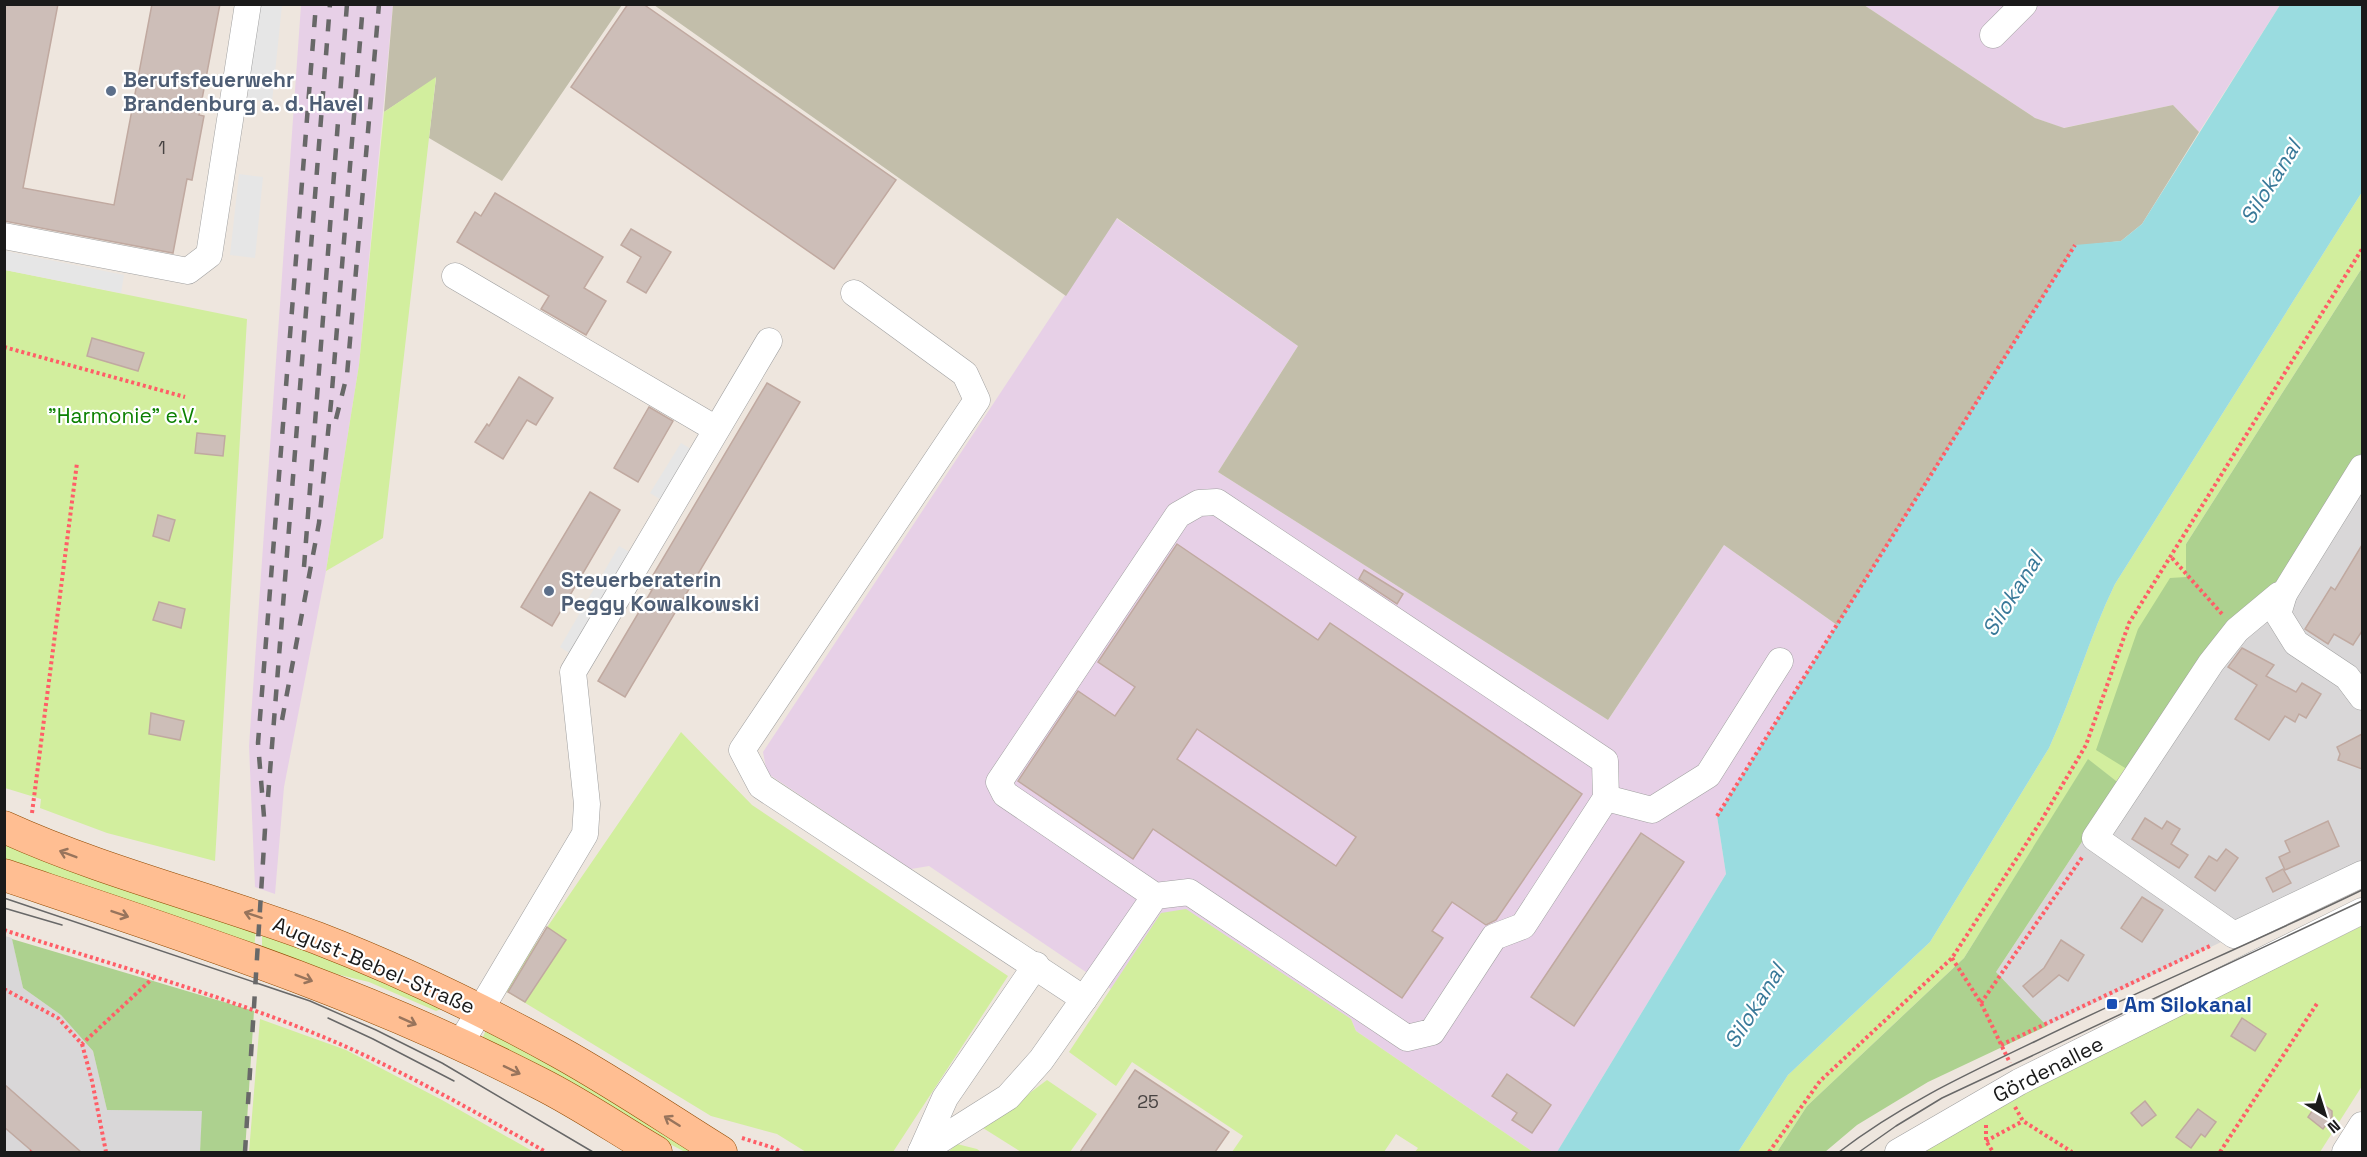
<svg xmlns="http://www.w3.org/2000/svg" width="2367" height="1157" font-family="'Space Grotesk',sans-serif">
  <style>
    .residential { fill: #d9d7d8 }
    .industrial { fill: #e7d0e7 }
    .construction { fill: #c2beaa }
    .grass { fill: #d2ee9e }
    .forest { fill: #add18f }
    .parking { fill: #e6e6e6 }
    .water { fill: #9adce0 }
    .building { fill: #cdbeb8; stroke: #c0a9a0; stroke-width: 1.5; fill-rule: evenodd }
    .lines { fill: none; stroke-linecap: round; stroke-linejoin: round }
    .minor-casing { stroke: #a1a1a1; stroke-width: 27 }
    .major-casing { stroke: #914a00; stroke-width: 33 }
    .path { stroke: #ff5e67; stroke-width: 4; stroke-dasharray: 3 3; stroke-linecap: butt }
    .minor { stroke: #fff; stroke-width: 26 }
    .major { stroke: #ffbe92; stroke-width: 32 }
    .tram { stroke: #686868; stroke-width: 1.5 }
    .rail { stroke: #686868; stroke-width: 4.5; stroke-dasharray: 12 12; stroke-linecap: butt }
    .oneway { stroke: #98745c }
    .service-dot { fill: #5c6f8a; stroke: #fff; stroke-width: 2 }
    .transit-dot { fill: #1a4fb4; stroke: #fff; stroke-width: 2 }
    .labels { text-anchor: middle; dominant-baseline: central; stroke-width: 4.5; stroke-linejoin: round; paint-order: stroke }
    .number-label { font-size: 18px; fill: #474342 }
    .service-label { font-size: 21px; font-weight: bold; fill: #4e5e75; stroke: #fff; text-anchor: start }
    .park-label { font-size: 21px; fill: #0b8001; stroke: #fff }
    .street-label { font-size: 21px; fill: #1a1a1a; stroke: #fff }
    .transit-label { font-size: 21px; font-weight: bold; fill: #164399; stroke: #fff; text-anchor: start }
    .water-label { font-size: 22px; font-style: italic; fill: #397999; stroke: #fff }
  </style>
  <rect width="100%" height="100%" fill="#eee6de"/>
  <g class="residential">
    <polygon points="2362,452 2362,874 2047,1026 1996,972 2120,784 2281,583"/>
    <polygon points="5,936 12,938 23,988 61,1015 93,1051 107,1110 203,1111 200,1152 5,1152"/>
  </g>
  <g class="industrial">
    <polygon points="301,5 393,5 359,365 326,571 284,787 275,894 255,887 249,746"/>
    <polygon points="1864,5 2280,5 2199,132 2173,105 2063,128 2035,118"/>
    <polygon points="1116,218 1298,346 1218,472 1608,720 1724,545 1837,625 1717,816 1726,874 1557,1152 1533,1152 1356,1031 1351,1019 1161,914 1111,989 929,866 911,869 767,773 763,752"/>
  </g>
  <g class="construction">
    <polygon points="393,5 622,5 502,181 429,138 436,78 384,112"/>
    <polygon points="654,5 1864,5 2035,118 2064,128 2173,105 2199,132 2142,224 2121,241 2075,246 1837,625 1724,545 1608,720 1218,472 1298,346 1117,218 1066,296"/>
  </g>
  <g class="grass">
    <polygon points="436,77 383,538 326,571 359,365 384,112"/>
    <path d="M2362,192V268L2186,544V577L2130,771L2120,784L2088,760L1964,958L1807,1106L1777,1152H1738L1788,1075L1930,942L2049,748C2074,694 2089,637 2115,584Z"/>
    <polygon points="5,270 247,319 215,861 107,833 40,808 41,799 5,788"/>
    <polygon points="681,732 752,805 1008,976 893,1152 806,1152 777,1134 711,1116 504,990"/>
    <polygon points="4,845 256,929 254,949 5,866"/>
    <polygon points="1186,909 1351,1019 1356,1031 1533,1152 1415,1152 1418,1148 1396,1134 1384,1152 1232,1152 1243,1136 1132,1062 1116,1086 1069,1052 1161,913"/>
    <polygon points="2362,926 2362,1086 2320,1152 1917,1152 1990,1107"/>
    <polygon points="262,931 443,1004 441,1009 436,1011 369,982 307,967 262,952"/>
    <polygon points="260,1019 346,1050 442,1100 534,1152 249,1152"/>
    <polygon points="488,1026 700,1152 685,1152 480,1043"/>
    <polygon points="1047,1080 1097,1114 1070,1152 1021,1152 983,1128"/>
    <polygon points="957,1144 977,1149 981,1152 948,1152"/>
  </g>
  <g class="forest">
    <polygon points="2362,268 2362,452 2281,584 2130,771 2096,750 2138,629 2170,578 2186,577 2186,544"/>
    <polygon points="2088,759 2120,784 1996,972 2047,1026 1928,1082 1857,1125 1825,1152 1777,1152 1807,1106 1964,958"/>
    <polygon points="12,939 254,1011 245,1152 200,1152 202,1111 107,1110 93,1051 61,1015 23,988"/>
  </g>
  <g class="parking">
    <polygon points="257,5 282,5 272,102 247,99"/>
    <polygon points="239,174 263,177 255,258 230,255"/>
    <polygon points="5,251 124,275 121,293 5,270"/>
    <polygon points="681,443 701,455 671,506 650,493"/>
    <polygon points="619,546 640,558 580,660 560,647"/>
  </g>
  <path class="water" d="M2280,5H2362V192L2115,584C2089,637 2074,694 2049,748L1930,942L1788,1075L1738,1152H1557L1726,874L1717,816L2075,245L2121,241L2142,224Z"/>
  <g class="building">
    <polygon points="4,4 58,4 23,188 114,205 152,4 220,4 199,115 204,116 192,180 187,179 173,253 4,221"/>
    <polygon points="628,4 643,4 896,180 834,269 571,87"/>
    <polygon points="495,193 603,257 584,288 606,301 586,335 541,309 549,296 457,242 475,212 481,216"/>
    <polygon points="631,229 671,252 646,293 627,282 641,257 621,245"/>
    <polygon points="92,338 144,353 138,371 87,356"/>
    <polygon points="519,377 553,398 536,425 527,420 503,459 475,442 487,424 489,426"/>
    <polygon points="767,383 800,402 625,697 598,681 652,590 646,587"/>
    <polygon points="649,407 673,421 638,482 614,468"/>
    <polygon points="197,433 225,436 223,456 195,453"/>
    <polygon points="590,492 620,510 552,626 521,607"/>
    <polygon points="158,515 175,520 169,541 153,536"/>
    <path d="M1177,544L1318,640L1330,623L1582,794L1496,920L1486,925L1452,902L1432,931L1443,938L1402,998L1153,829L1133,859L1018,781L1078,691L1115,716L1135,687L1098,662ZM1197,729L1356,837L1336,866L1177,759Z"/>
    <polygon points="2362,545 2362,631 2353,645 2334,634 2328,644 2305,629 2331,587 2335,590"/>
    <polygon points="1364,570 1403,594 1397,604 1359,579"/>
    <polygon points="159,602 185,609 181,628 153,620"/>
    <polygon points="2242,648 2274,665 2266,676 2296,692 2302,683 2321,694 2306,718 2299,714 2295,722 2285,716 2269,740 2235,719 2257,685 2228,667"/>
    <polygon points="151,713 184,721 180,740 149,734"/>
    <polygon points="2362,734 2362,769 2338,760 2340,754 2337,747"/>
    <polygon points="2145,818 2162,829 2167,821 2180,829 2171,844 2188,855 2179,868 2132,839"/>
    <polygon points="2328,821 2339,846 2285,870 2279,857 2290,852 2285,841"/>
    <polygon points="1641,833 1684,862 1574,1026 1531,997"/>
    <polygon points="2226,849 2238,858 2215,891 2195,877 2209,856 2217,861"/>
    <polygon points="2283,869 2291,883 2273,892 2266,878"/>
    <polygon points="2142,897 2163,910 2142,942 2121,928"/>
    <polygon points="547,927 566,940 525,1002 508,992"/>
    <polygon points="2061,940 2084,955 2068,981 2059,975 2033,997 2023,986 2044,968"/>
    <polygon points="2242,1018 2266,1034 2255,1051 2231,1036"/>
    <polygon points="1135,1070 1229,1132 1215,1152 1080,1152"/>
    <polygon points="1507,1074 1551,1105 1532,1133 1512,1120 1517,1113 1492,1096"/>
    <polygon points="4,1084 81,1152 33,1152 4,1127"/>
    <polygon points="2145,1101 2156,1115 2142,1126 2131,1113"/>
    <polygon points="2319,1101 2332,1111 2332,1117 2323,1129 2308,1117"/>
    <polygon points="2198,1109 2216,1122 2205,1137 2201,1134 2191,1148 2176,1137"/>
  </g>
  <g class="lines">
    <g class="minor-casing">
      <g id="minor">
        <polyline points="1993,35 2024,4"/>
        <polyline points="4,236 188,271 209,255 248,4"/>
        <polyline points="455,276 716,429"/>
        <polyline points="854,293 965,374 977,400 742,750 761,786 1084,999 1041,1060 1008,1097 921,1152"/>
        <polyline points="2362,468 2284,594 2278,614 2296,643 2347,677 2362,697"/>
        <polyline points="2284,594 2279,595 2237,630 2211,663 2095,838 2234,935 2362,874"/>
        <polyline points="1606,798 1652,810 1708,775 1780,661"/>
        <polyline points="1084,999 1155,896 1189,892 1407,1038 1432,1032 1494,937 1523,926 1606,798 1605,761 1217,502 1199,503 1178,515 999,782 1005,794 1155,896"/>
        <polyline points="460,1044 585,834 587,804 573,672 769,341"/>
        <polyline points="921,1152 945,1098 1036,965"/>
        <polyline points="1898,1152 2019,1082 2362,911"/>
        <polyline points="2345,1152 2362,1125"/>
      </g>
    </g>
    <g class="major-casing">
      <g id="major">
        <path d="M4,827C105,873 214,899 317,938C400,970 481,1009 559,1052C615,1083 668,1119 721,1152"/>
        <path d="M4,875C186,936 368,994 539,1083C579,1103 617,1129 656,1152"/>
      </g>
    </g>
    <g class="path">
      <polyline points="4,347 185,397"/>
      <polyline points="2172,558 2222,614"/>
      <polyline points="32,813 77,463"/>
      <polyline points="1717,816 2075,245"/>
      <path d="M4,930C119,967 238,999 349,1048C417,1079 481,1115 546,1152"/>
      <polyline points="1952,958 1981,1003 2010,1063"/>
      <polyline points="4,989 58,1018 82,1044 153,978"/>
      <polyline points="1981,1003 2083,856"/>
      <polyline points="82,1044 92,1081 106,1152"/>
      <polyline points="2001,1045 2212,945"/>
      <polyline points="2015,1107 2023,1121 2072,1152"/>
      <polyline points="1986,1125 1986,1141 1993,1152"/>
      <polyline points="742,1138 774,1148 781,1152"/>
      <polyline points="1986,1141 2023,1121"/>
      <polyline points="31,1152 32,1151"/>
      <polyline points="1769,1152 1820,1081 1952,958 2041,821 2086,745 2129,623 2362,249"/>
      <polyline points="2220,1152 2318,1002"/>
    </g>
    <use href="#minor" class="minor"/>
    <use href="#major" class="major"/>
    <g class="tram">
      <polyline points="4,898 310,1001 376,1030 442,1063 593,1152"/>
      <polyline points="4,908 62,925"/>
      <polyline points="328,1018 373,1039 454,1081"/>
      <path d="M1839,1152C1900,1105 1967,1074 2036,1041C2144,988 2255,942 2362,890"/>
      <polyline points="1859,1152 1896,1126 1942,1098 2362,901"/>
    </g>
    <g class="rail">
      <polyline points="336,419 347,375 379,4"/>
      <polyline points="304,567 347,4"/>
      <polyline points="282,720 319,523 331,403 363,4"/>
      <polyline points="268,797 330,4"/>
      <polyline points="245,1152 265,829 258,743 316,4"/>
    </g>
  </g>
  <defs><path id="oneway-shaft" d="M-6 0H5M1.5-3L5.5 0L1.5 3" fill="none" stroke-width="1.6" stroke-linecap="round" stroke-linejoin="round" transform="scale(1.5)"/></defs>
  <g class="oneway">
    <use href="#oneway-shaft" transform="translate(68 854) rotate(-159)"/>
    <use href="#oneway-shaft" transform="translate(120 914) rotate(19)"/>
    <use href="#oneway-shaft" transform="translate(253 915) rotate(-162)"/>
    <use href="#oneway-shaft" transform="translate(304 978) rotate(21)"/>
    <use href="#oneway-shaft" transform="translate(408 1021) rotate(24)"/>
    <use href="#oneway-shaft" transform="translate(512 1070) rotate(26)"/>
    <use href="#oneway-shaft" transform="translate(672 1121) rotate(-148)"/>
  </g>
  <g class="service-dot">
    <circle cx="111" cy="91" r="6"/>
    <circle cx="549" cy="591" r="6"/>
  </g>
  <rect class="transit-dot" x="2106" y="998" width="12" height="12" rx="3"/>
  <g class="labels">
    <g class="number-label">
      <text x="162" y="147">1</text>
      <text x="1148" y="1101">25</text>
    </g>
    <g class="service-label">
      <text x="123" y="79">Berufsfeuerwehr<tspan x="123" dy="24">Brandenburg a. d. Havel</tspan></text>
      <text x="561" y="579">Steuerberaterin<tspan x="561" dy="24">Peggy Kowalkowski</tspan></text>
    </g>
    <g class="park-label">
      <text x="123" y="415">"Harmonie" e.V.</text>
    </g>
    <g class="street-label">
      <text transform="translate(374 965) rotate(23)">August-Bebel-Straße</text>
      <text transform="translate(2048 1069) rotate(-27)">Gördenallee</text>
    </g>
    <g class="transit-label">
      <text x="2124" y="1004">Am Silokanal</text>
    </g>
    <g class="water-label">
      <text transform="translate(2270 182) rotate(-58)">Silokanal</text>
      <text transform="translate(2012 594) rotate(-58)">Silokanal</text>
      <text transform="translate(1754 1006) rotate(-58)">Silokanal</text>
    </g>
  </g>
  <rect width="2367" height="1157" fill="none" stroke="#1a1a1a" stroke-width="12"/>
  <g transform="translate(2325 1115) rotate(142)" stroke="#ffffff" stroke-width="4.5" paint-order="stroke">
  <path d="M0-4.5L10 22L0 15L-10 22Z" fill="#1a1a1a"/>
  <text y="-9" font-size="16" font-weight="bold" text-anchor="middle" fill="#1a1a1a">N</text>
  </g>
</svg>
